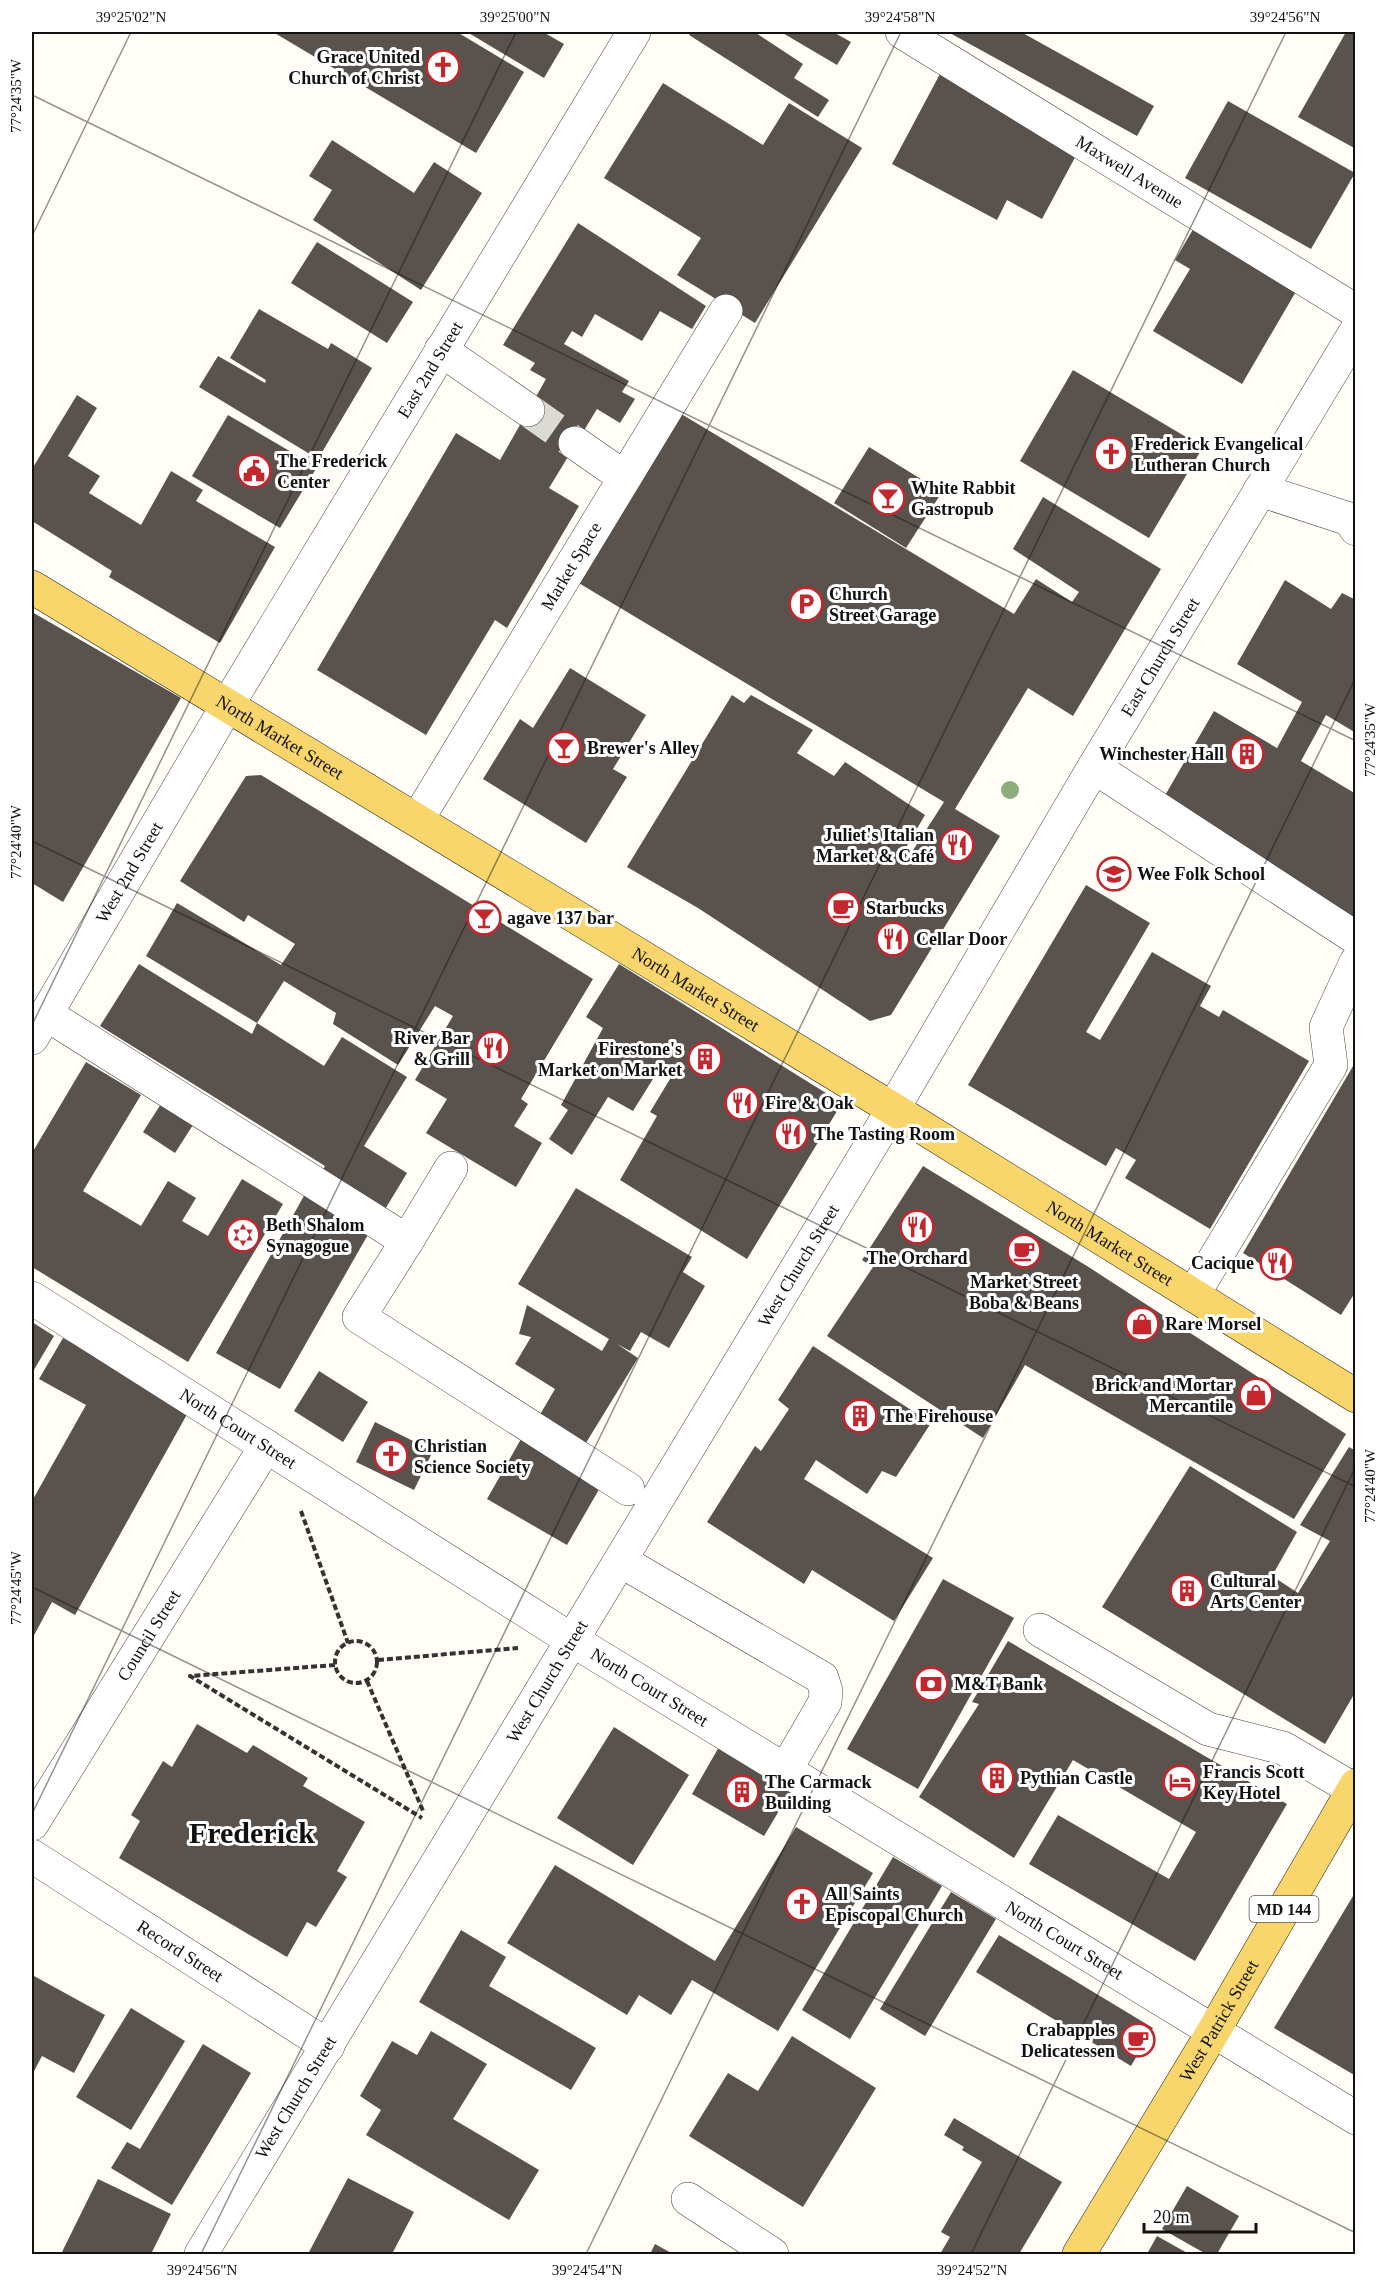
<svg xmlns="http://www.w3.org/2000/svg" width="1387" height="2286" font-family="Georgia,serif">
  <style>
    .building { fill: #5a524d }
    .lines { fill: none; stroke-linecap: round; stroke-linejoin: round }
    .minor-tunnel { stroke: #dbdad3; stroke-width: 33; stroke-dasharray: 33 16; stroke-linecap: butt }
    .minor-casing { stroke: #444; stroke-width: 34 }
    .major-casing { stroke: #222; stroke-width: 34 }
    .path { stroke: #333; stroke-width: 4; stroke-dasharray: 6 3; stroke-linecap: butt }
    .minor { stroke: #fff; stroke-width: 33 }
    .major { stroke: #f9d66b; stroke-width: 33 }
    .tree { fill: #8dad7f }
    .ticks { fill: none; stroke: #111; stroke-width: 1.5; stroke-opacity: 0.45 }
    .labels { text-anchor: middle; dominant-baseline: central; stroke-width: 6; stroke-linejoin: round; paint-order: stroke }
    .shield { fill: #fff; stroke: #585858; stroke-width: 1.5 }
    .shield-label { font-size: 16px; font-weight: bold; fill: #111 }
    .poi-label { font-size: 18px; font-weight: bold; fill: #111; stroke: #fff; text-anchor: start }
    .street-label { font-size: 18px; fill: #111; stroke: #fff }
    .town-label { font-size: 30px; font-weight: bold; fill: #111; stroke: #fff }
    .neatline { fill: none; stroke: #111; stroke-width: 2 }
    .ticks-label { font-size: 15px; text-anchor: middle; fill: #111 }
  </style>
  <rect width="100%" height="100%" fill="#fffdf5"/>
  <g class="building">
    <polygon points="273,32 457,32 524,72 476,153"/>
    <polygon points="467,32 543,32 564,44 544,78"/>
    <polygon points="691,32 757,32 756,33 803,64 794,78 829,100 818,117 689,35"/>
    <polygon points="781,32 833,32 851,42 837,65"/>
    <polygon points="948,32 1021,32 1154,106 1137,136"/>
    <polygon points="1346,32 1356,32 1356,149 1298,117"/>
    <polygon points="941,72 1079,150 1042,219 1007,200 997,220 892,164"/>
    <polygon points="663,83 763,145 789,103 862,148 755,323 677,275 701,238 604,178"/>
    <polygon points="1228,101 1355,173 1311,249 1185,178"/>
    <polygon points="332,140 414,193 434,162 482,193 421,290 313,220 332,190 309,176"/>
    <polygon points="578,223 706,306 692,329 660,311 642,341 595,314 582,337 572,331 564,344 629,381 622,392 635,399 620,423 597,409 549,488 579,506 507,628 495,620 426,735 317,670 456,433 500,460 546,379 530,370 535,363 503,345"/>
    <polygon points="1195,226 1298,288 1242,384 1153,331 1190,269 1175,260"/>
    <polygon points="317,242 413,302 387,343 291,283"/>
    <polygon points="259,309 328,349 331,343 372,368 318,459 199,387 218,356 265,383 266,380 230,358"/>
    <polygon points="1073,370 1203,447 1149,538 1020,461"/>
    <polygon points="77,395 97,408 68,456 100,476 89,493 141,525 171,471 203,490 196,501 275,547 220,643 109,577 112,571 32,521 32,469"/>
    <polygon points="678,412 1014,614 1036,579 1072,602 1079,592 1013,549 1043,497 1161,569 1073,716 1028,688 955,809 1000,836 891,1015 870,1021 698,908 627,867 732,695 744,703 751,695 813,730 797,753 834,776 845,762 925,815 904,851 910,855 944,802 577,582"/>
    <polygon points="228,415 317,467 280,528 192,476"/>
    <polygon points="869,447 942,492 906,548 834,503"/>
    <polygon points="1285,580 1331,609 1342,593 1356,600 1356,733 1326,715 1301,761 1356,794 1356,918 1160,804 1214,711 1277,748 1302,702 1237,664"/>
    <polygon points="32,612 181,698 63,902 32,883"/>
    <polygon points="570,668 646,715 613,769 627,777 586,843 483,779 520,719 533,728"/>
    <polygon points="261,775 593,979 521,1099 528,1104 514,1126 542,1143 516,1187 426,1133 447,1099 415,1080 453,1016 435,1006 398,1065 333,1024 336,1013 284,981 257,1023 146,956 177,903 281,965 295,944 248,915 244,922 180,881 246,776"/>
    <polygon points="1086,885 1150,923 1086,1032 1100,1040 1152,952 1211,986 1200,1006 1219,1017 1223,1010 1309,1061 1210,1229 1125,1178 1136,1160 1116,1148 1106,1166 968,1085"/>
    <polygon points="139,964 252,1034 257,1023 324,1066 342,1037 407,1077 364,1146 407,1173 384,1211 321,1173 325,1166 100,1026"/>
    <polygon points="619,964 842,1103 747,1259 620,1180 657,1116 650,1112 670,1079 658,1071 633,1111 608,1097 572,1155 549,1139 568,1110 561,1105 603,1028 586,1017"/>
    <polygon points="1356,1061 1356,1291 1341,1315 1243,1253"/>
    <polygon points="86,1062 141,1095 83,1191 141,1226 168,1181 196,1198 182,1221 208,1236 242,1179 283,1204 188,1362 32,1267 32,1153"/>
    <polygon points="168,1093 200,1114 175,1153 143,1132"/>
    <polygon points="923,1166 1087,1266 1346,1434 1294,1519 1025,1365 983,1438 827,1336 873,1267 862,1260"/>
    <polygon points="576,1188 692,1257 683,1272 705,1286 669,1348 641,1332 630,1351 617,1344 638,1358 581,1451 535,1423 555,1389 515,1364 531,1337 519,1334 527,1305 602,1351 609,1339 518,1284"/>
    <polygon points="305,1194 370,1231 280,1389 216,1353"/>
    <polygon points="32,1322 54,1336 32,1373"/>
    <polygon points="63,1338 190,1409 75,1615 52,1602 32,1639 32,1501 86,1405 39,1379"/>
    <polygon points="813,1346 931,1423 896,1477 882,1471 867,1494 816,1460 804,1479 933,1558 894,1621 812,1570 804,1584 707,1522 755,1446 761,1451 789,1409 778,1400"/>
    <polygon points="319,1371 368,1402 343,1442 294,1411"/>
    <polygon points="375,1422 433,1451 414,1490 356,1462"/>
    <polygon points="525,1432 605,1479 567,1545 487,1499"/>
    <polygon points="1349,1447 1356,1451 1356,1691 1325,1744 1102,1607 1190,1466 1297,1532 1272,1576 1298,1593 1330,1541 1300,1525"/>
    <polygon points="943,1579 1014,1618 918,1789 847,1749"/>
    <polygon points="1008,1641 1287,1804 1195,1961 1029,1864 1058,1815 1169,1879 1196,1832 1073,1760 1014,1858 919,1797 979,1704 972,1702"/>
    <polygon points="197,1724 247,1753 253,1745 308,1778 303,1786 365,1822 337,1871 347,1877 316,1927 307,1922 287,1957 119,1858 140,1821 131,1815 163,1761 172,1767"/>
    <polygon points="614,1727 689,1775 633,1865 557,1818"/>
    <polygon points="719,1747 792,1789 764,1836 692,1794"/>
    <polygon points="796,1827 873,1873 778,2031 692,1980 671,2015 639,1995 627,2015 507,1943 555,1865 715,1961"/>
    <polygon points="893,1857 942,1886 850,2039 802,2010"/>
    <polygon points="1356,1891 1356,2076 1274,2028"/>
    <polygon points="951,1892 996,1919 925,2036 880,2009"/>
    <polygon points="461,1930 506,1957 489,1986 596,2048 571,2090 419,2002"/>
    <polygon points="999,1935 1153,2028 1131,2066 976,1972"/>
    <polygon points="34,1976 105,2015 74,2073 42,2056 32,2075 32,1981"/>
    <polygon points="131,2008 185,2041 131,2130 76,2097"/>
    <polygon points="431,2031 487,2064 453,2119 539,2170 509,2220 366,2135 381,2110 360,2096 392,2041 417,2055"/>
    <polygon points="792,2036 876,2088 803,2207 689,2136 728,2073 758,2091"/>
    <polygon points="203,2044 251,2073 172,2205 111,2168 127,2142 140,2149"/>
    <polygon points="954,2118 1062,2182 1019,2254 940,2254 950,2237 941,2232 982,2162 962,2150 964,2147 944,2135"/>
    <polygon points="348,2178 414,2212 392,2254 308,2254"/>
    <polygon points="98,2179 171,2214 151,2254 61,2254"/>
    <polygon points="1187,2186 1239,2216 1217,2254 1206,2254 1162,2229"/>
    <polygon points="1157,2236 1189,2254 1147,2254"/>
    <polygon points="655,2244 673,2254 650,2254"/>
  </g>
  <g class="lines">
    <polyline class="minor-tunnel" points="528,410 575,443"/>
    <g class="minor-casing">
      <g id="minor">
        <path id="s1" d="M902,32L1356,311"/>
        <polyline points="441,350 528,410"/>
        <polyline points="575,443 624,477"/>
        <polyline points="1260,490 1349,519 1356,529"/>
        <polyline points="1094,767 1356,938"/>
        <path id="s2" d="M417,820L726,311"/>
        <polyline points="46,1014 407,1241 359,1317 628,1489"/>
        <path id="s3" d="M32,1038L227,706L634,32"/>
        <polyline points="407,1241 451,1168"/>
        <polyline points="1193,1295 1331,1065 1326,1027 1356,962"/>
        <path id="s4" d="M32,1298L572,1640L1356,2118"/>
        <polyline points="621,1561 822,1678 826,1691 825,1702 785,1771"/>
        <polyline points="1040,1630 1208,1729 1283,1748 1353,1789"/>
        <path id="s5" d="M32,1824L266,1446"/>
        <path id="s6" d="M32,1856L328,2046"/>
        <polyline points="688,2199 772,2254"/>
        <path id="s7" d="M201,2254L893,1109L1094,767L1356,331"/>
      </g>
    </g>
    <g class="major-casing">
      <g id="major">
        <path id="s8" d="M32,587L893,1109L1356,1396"/>
        <path id="s9" d="M1079,2254L1213,2032L1356,1785"/>
      </g>
    </g>
    <g class="path">
      <polyline points="301,1511 348,1643"/>
      <circle cx="356" cy="1662" r="21"/>
      <polyline points="378,1660 518,1648"/>
      <polyline points="335,1665 190,1676 422,1818"/>
      <polyline points="367,1681 424,1813"/>
    </g>
    <use href="#minor" class="minor"/>
    <use href="#major" class="major"/>
  </g>
  <circle class="tree" cx="1010" cy="790" r="9"/>
  <path class="ticks" d="M32,95L1356,741M32,236L131,32M32,841L1356,1487M32,1025L516,32M32,1587L1356,2233M32,1814L901,32M201,2254L1286,32M586,2254L1356,677M971,2254L1356,1466"/>
  <defs>
    <g id="church-ring" transform="scale(1.725)"><circle r="9.5" fill="#fff" stroke="#c4262e" stroke-width="1.5"/><path d="M-1.2-6h2.4v3.5h3.3v2.4h-3.3V6h-2.4V-.1h-3.3v-2.4h3.3Z" fill="#c4262e"/></g>
    <g id="civic-ring" transform="scale(1.725)"><circle r="9.5" fill="#fff" stroke="#c4262e" stroke-width="1.5"/><path d="M-.6-6.5H3V-4.5H.6V-3L4-1V1h2V6H-6V1h2V-1L-.6-3ZM-1.2 2.5V6h2.4V2.5Z" fill="#c4262e"/></g>
    <g id="bar-ring" transform="scale(1.725)"><circle r="9.5" fill="#fff" stroke="#c4262e" stroke-width="1.5"/><path d="M-6-5H6L.8 .8V4.5H3.5V6h-7V4.5H-.8V.8Z" fill="#c4262e"/></g>
    <g id="parking-ring" transform="scale(1.725)"><circle r="9.5" fill="#fff" stroke="#c4262e" stroke-width="1.5"/><path d="M-3.5-5.5H1a3.5 3.5 0 0 1 0 7H-1V5.5H-3.5ZM-1-3.4V-.6H.8a1.4 1.4 0 0 0 0-2.8Z" fill="#c4262e"/></g>
    <g id="building-ring" transform="scale(1.725)"><circle r="9.5" fill="#fff" stroke="#c4262e" stroke-width="1.5"/><path d="M-4-6H4V6H1V3H-1V6H-4ZM-2.5-4.3h1.7v1.8h-1.7ZM.8-4.3h1.7v1.8H.8ZM-2.5-1h1.7V.8h-1.7ZM.8-1h1.7V.8H.8Z" fill="#c4262e"/></g>
    <g id="restaurant-ring" transform="scale(1.725)"><circle r="9.5" fill="#fff" stroke="#c4262e" stroke-width="1.5"/><path d="M-5-6h1v4h1v-4h1v4h1v-4h1v5L-1.5 .5V6h-2V.5L-5-1ZM5-6V6H3V1.5H1.5Q1.5-4 5-6Z" fill="#c4262e"/></g>
    <g id="school-ring" transform="scale(1.725)"><circle r="9.5" fill="#fff" stroke="#c4262e" stroke-width="1.5"/><path d="M0-5L7-2L0 1L-7-2ZM-4 1L0 2.5L4 1V4Q0 6-4 4Z" fill="#c4262e"/></g>
    <g id="cafe-ring" transform="scale(1.725)"><circle r="9.5" fill="#fff" stroke="#c4262e" stroke-width="1.5"/><path d="M-5.5-4.5H6V0H3Q3 3.5 0 3.5H-2.5Q-5.5 3.5-5.5 0ZM3-3.2v2h1.7v-2ZM-6 4.5H4V6H-6Z" fill="#c4262e"/></g>
    <g id="synagogue-ring" transform="scale(1.725)"><circle r="9.5" fill="#fff" stroke="#c4262e" stroke-width="1.5"/><path d="M0-6.5L5.6 3.2H-5.6ZM0 6.5L5.6-3.2H-5.6Z" fill="#c4262e"/></g>
    <g id="shop-ring" transform="scale(1.725)"><circle r="9.5" fill="#fff" stroke="#c4262e" stroke-width="1.5"/><path d="M-5-2.5h2.3a2.7 3.5 0 0 1 5.4 0H5L5.5 6h-11ZM-1.5-2.5h3a1.5 2.3 0 0 0-3 0Z" fill="#c4262e"/></g>
    <g id="bank-ring" transform="scale(1.725)"><circle r="9.5" fill="#fff" stroke="#c4262e" stroke-width="1.5"/><path d="M-6-4H6V4H-6ZM0-2.3a2.3 2.3 0 1 0 0 4.6a2.3 2.3 0 1 0 0-4.6Z" fill="#c4262e"/></g>
    <g id="hotel-ring" transform="scale(1.725)"><circle r="9.5" fill="#fff" stroke="#c4262e" stroke-width="1.5"/><path d="M-6-4.5h1.5V1H6V5H4.5V3h-9V5H-6ZM-4 0a1.8 1.8 0 1 1 3.6 0ZM.5 0V-2.5h3Q6-2.5 6 0Z" fill="#c4262e"/></g>
  </defs>
  <g fill-rule="evenodd">
    <use href="#church-ring" x="443" y="67"/>
    <use href="#church-ring" x="1111" y="454"/>
    <use href="#civic-ring" x="254" y="471"/>
    <use href="#bar-ring" x="888" y="498"/>
    <use href="#parking-ring" x="806" y="604"/>
    <use href="#bar-ring" x="564" y="748"/>
    <use href="#building-ring" x="1247" y="754"/>
    <use href="#restaurant-ring" x="957" y="845"/>
    <use href="#school-ring" x="1114" y="874"/>
    <use href="#cafe-ring" x="843" y="908"/>
    <use href="#bar-ring" x="484" y="918"/>
    <use href="#restaurant-ring" x="893" y="939"/>
    <use href="#restaurant-ring" x="493" y="1048"/>
    <use href="#building-ring" x="705" y="1059"/>
    <use href="#restaurant-ring" x="742" y="1103"/>
    <use href="#restaurant-ring" x="791" y="1134"/>
    <use href="#restaurant-ring" x="917" y="1227"/>
    <use href="#synagogue-ring" x="243" y="1235"/>
    <use href="#cafe-ring" x="1024" y="1251"/>
    <use href="#restaurant-ring" x="1277" y="1263"/>
    <use href="#shop-ring" x="1142" y="1324"/>
    <use href="#shop-ring" x="1256" y="1395"/>
    <use href="#building-ring" x="860" y="1416"/>
    <use href="#church-ring" x="391" y="1456"/>
    <use href="#building-ring" x="1187" y="1591"/>
    <use href="#bank-ring" x="931" y="1684"/>
    <use href="#building-ring" x="997" y="1778"/>
    <use href="#hotel-ring" x="1180" y="1782"/>
    <use href="#building-ring" x="742" y="1792"/>
    <use href="#church-ring" x="802" y="1904"/>
    <use href="#cafe-ring" x="1138" y="2040"/>
  </g>
  <g class="labels">
    <rect class="shield" x="1249.5" y="1896" width="69" height="26" rx="4.5"/>
    <g class="shield-label">
      <text x="1284" y="1909">MD 144</text>
    </g>
    <g class="poi-label">
      <text x="420" y="57" text-anchor="end">Grace United<tspan x="420" dy="21">Church of Christ</tspan></text>
      <text x="1134" y="444">Frederick Evangelical<tspan x="1134" dy="21">Lutheran Church</tspan></text>
      <text x="277" y="461">The Frederick<tspan x="277" dy="21">Center</tspan></text>
      <text x="911" y="488">White Rabbit<tspan x="911" dy="21">Gastropub</tspan></text>
      <text x="829" y="594">Church<tspan x="829" dy="21">Street Garage</tspan></text>
      <text x="587" y="748">Brewer's Alley</text>
      <text x="1224" y="754" text-anchor="end">Winchester Hall</text>
      <text x="934" y="835" text-anchor="end">Juliet's Italian<tspan x="934" dy="21">Market &amp; Café</tspan></text>
      <text x="1137" y="874">Wee Folk School</text>
      <text x="866" y="908">Starbucks</text>
      <text x="507" y="918">agave 137 bar</text>
      <text x="916" y="939">Cellar Door</text>
      <text x="470" y="1038" text-anchor="end">River Bar<tspan x="470" dy="21">&amp; Grill</tspan></text>
      <text x="682" y="1049" text-anchor="end">Firestone's<tspan x="682" dy="21">Market on Market</tspan></text>
      <text x="765" y="1103">Fire &amp; Oak</text>
      <text x="814" y="1134">The Tasting Room</text>
      <text x="266" y="1225">Beth Shalom<tspan x="266" dy="21">Synagogue</tspan></text>
      <text x="917" y="1258" text-anchor="middle">The Orchard</text>
      <text x="1254" y="1263" text-anchor="end">Cacique</text>
      <text x="1024" y="1282" text-anchor="middle">Market Street<tspan x="1024" dy="21">Boba &amp; Beans</tspan></text>
      <text x="1165" y="1324">Rare Morsel</text>
      <text x="1233" y="1385" text-anchor="end">Brick and Mortar<tspan x="1233" dy="21">Mercantile</tspan></text>
      <text x="883" y="1416">The Firehouse</text>
      <text x="414" y="1446">Christian<tspan x="414" dy="21">Science Society</tspan></text>
      <text x="1210" y="1581">Cultural<tspan x="1210" dy="21">Arts Center</tspan></text>
      <text x="954" y="1684">M&amp;T Bank</text>
      <text x="1203" y="1772">Francis Scott<tspan x="1203" dy="21">Key Hotel</tspan></text>
      <text x="1020" y="1778">Pythian Castle</text>
      <text x="765" y="1782">The Carmack<tspan x="765" dy="21">Building</tspan></text>
      <text x="825" y="1894">All Saints<tspan x="825" dy="21">Episcopal Church</tspan></text>
      <text x="1115" y="2030" text-anchor="end">Crabapples<tspan x="1115" dy="21">Delicatessen</tspan></text>
    </g>
    <g class="street-label">
      <text stroke="none"><textPath href="#s1" startOffset="267">Maxwell Avenue</textPath></text>
      <text stroke="none"><textPath href="#s3" startOffset="778">East 2nd Street</textPath></text>
      <text stroke="none"><textPath href="#s2" startOffset="297">Market Space</textPath></text>
      <text stroke="none"><textPath href="#s7" startOffset="1863">East Church Street</textPath></text>
      <text stroke="none"><textPath href="#s8" startOffset="290">North Market Street</textPath></text>
      <text stroke="none"><textPath href="#s3" startOffset="192">West 2nd Street</textPath></text>
      <text stroke="none"><textPath href="#s8" startOffset="776">North Market Street</textPath></text>
      <text stroke="none"><textPath href="#s8" startOffset="1262">North Market Street</textPath></text>
      <text stroke="none"><textPath href="#s7" startOffset="1155">West Church Street</textPath></text>
      <text stroke="none"><textPath href="#s4" startOffset="244">North Court Street</textPath></text>
      <text stroke="none"><textPath href="#s5" startOffset="222">Council Street</textPath></text>
      <text stroke="none"><textPath href="#s7" startOffset="669">West Church Street</textPath></text>
      <text stroke="none"><textPath href="#s4" startOffset="730">North Court Street</textPath></text>
      <text stroke="none"><textPath href="#s4" startOffset="1216">North Court Street</textPath></text>
      <text stroke="none"><textPath href="#s6" startOffset="176">Record Street</textPath></text>
      <text stroke="none"><textPath href="#s9" startOffset="272">West Patrick Street</textPath></text>
      <text stroke="none"><textPath href="#s7" startOffset="183">West Church Street</textPath></text>
    </g>
    <g class="town-label">
      <text x="252" y="1832">Frederick</text>
    </g>
  </g>
  <rect width="1387" height="2286" fill="none" stroke="#ffffff" stroke-width="66"/>
  <path d="M1144 2223v9h112v-9" fill="none" stroke="#111111" stroke-width="3"/>
  <text x="1153" y="2223" font-size="18" fill="#111111" stroke="#ffffff" stroke-width="4.5" paint-order="stroke">20 m</text>
  <rect x="33" y="33" width="1321" height="2220" class="neatline"/>
  <g class="ticks-label">
    <text x="131" y="22">39°25'02"N</text>
    <text x="515" y="22">39°25'00"N</text>
    <text x="900" y="22">39°24'58"N</text>
    <text x="1285" y="22">39°24'56"N</text>
    <text transform="translate(16 96) rotate(-90)" y="5">77°24'35"W</text>
    <text transform="translate(1370 740) rotate(-90)" y="5">77°24'35"W</text>
    <text transform="translate(16 842) rotate(-90)" y="5">77°24'40"W</text>
    <text transform="translate(1370 1486) rotate(-90)" y="5">77°24'40"W</text>
    <text transform="translate(16 1588) rotate(-90)" y="5">77°24'45"W</text>
    <text x="202" y="2275">39°24'56"N</text>
    <text x="587" y="2275">39°24'54"N</text>
    <text x="972" y="2275">39°24'52"N</text>
  </g>
</svg>
